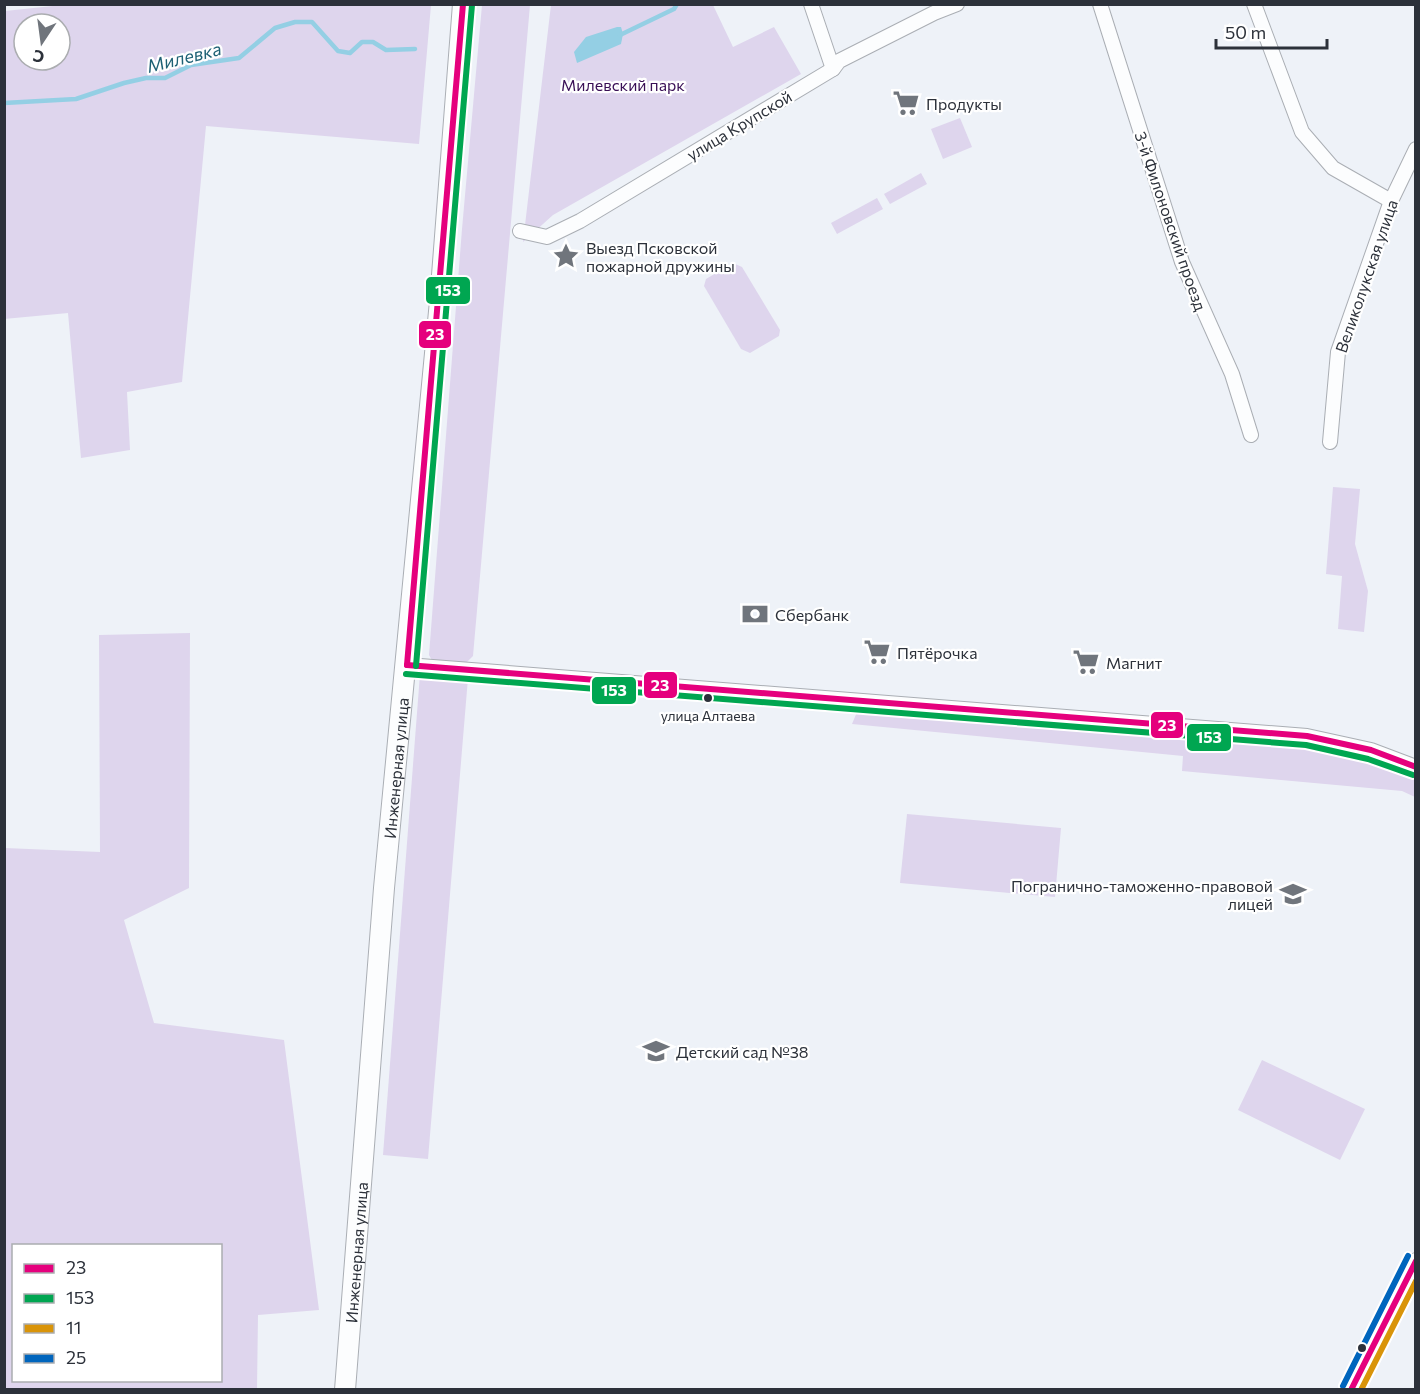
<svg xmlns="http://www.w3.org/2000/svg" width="1420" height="1394" font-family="Commissioner,sans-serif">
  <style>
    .green { fill: #ded5ed; fill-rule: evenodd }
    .water { fill: #94cfe4 }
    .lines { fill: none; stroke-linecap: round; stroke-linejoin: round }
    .stream { stroke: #94cfe4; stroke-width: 4.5 }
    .minor-casing { stroke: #aaaeb4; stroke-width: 16 }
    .secondary-casing { stroke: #aaaeb4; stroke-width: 22 }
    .minor { stroke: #fcfdfe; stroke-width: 14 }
    .secondary { stroke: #fcfdfe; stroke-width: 20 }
    .bus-1-casing { stroke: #fff; stroke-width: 10 }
    .bus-2-casing { stroke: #fff; stroke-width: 10 }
    .bus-3-casing { stroke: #fff; stroke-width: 10 }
    .bus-4-casing { stroke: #fff; stroke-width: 10 }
    .bus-1 { stroke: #e5007d; stroke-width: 6 }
    .bus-2 { stroke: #00a651; stroke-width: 6 }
    .bus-3 { stroke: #d99409; stroke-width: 6 }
    .bus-4 { stroke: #0065bd; stroke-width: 6 }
    .bus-dot { fill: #2c313a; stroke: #fff; stroke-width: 2 }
    .labels { text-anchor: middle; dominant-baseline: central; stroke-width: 4.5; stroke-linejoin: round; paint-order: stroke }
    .bus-label { font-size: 14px; fill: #2c313a; stroke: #fff }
    .park-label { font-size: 16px; fill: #390f56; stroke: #fff }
    .poi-label { font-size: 16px; fill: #2c313a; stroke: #fff; text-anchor: start }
    .street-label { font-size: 16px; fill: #2c313a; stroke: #fff }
    .water-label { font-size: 18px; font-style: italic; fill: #1d6074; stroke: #fff }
    .line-badge { stroke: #fff; stroke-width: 2 }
    .badge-label { font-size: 16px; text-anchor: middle; font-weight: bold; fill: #fff }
  </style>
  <rect width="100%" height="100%" fill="#eef2f8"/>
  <g class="green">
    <path d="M62,5H431L419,144L206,126L182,382L127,392L130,450L81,458L68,313L4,319L5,11ZM24,24H60V60H24Z"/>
    <polygon points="482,5 530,5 473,656 461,668 434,664 429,655 462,229"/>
    <polygon points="551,5 713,5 733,47 774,27 801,74 553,215 523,242"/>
    <polygon points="960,118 972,147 943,159 931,129"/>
    <polygon points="921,173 927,184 890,204 884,194"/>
    <polygon points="877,198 883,209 837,234 831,223"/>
    <polygon points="733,263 742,267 780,330 779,336 750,353 741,349 704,286 706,279"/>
    <polygon points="1333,487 1360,489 1355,544 1368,591 1364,632 1338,629 1342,576 1326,574"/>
    <path d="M190,633L189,888L124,920L154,1023L284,1040L319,1310L258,1315L257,1389H5V848L100,852L99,635ZM14,1246H220V1380H14Z"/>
    <polygon points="420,674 468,678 428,1159 383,1155"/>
    <polygon points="857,712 1319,749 1367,760 1410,774 1415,777 1415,797 1402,791 1182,771 1183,756 852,724"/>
    <polygon points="907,814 1061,828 1055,897 900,883"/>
    <polygon points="1262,1060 1365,1109 1340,1160 1238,1110"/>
  </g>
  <polygon class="water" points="617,27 621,27 623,34 621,44 577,63 574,52 586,37"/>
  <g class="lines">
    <g class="stream">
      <polyline points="620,35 674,9 677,4"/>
      <polyline points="4,103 76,99 124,83 146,78 165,78 191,65 239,58 275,28 295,22 312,22 338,51 350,53 362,42 373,42 386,50 415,49"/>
    </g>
    <g class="minor-casing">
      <g id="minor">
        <polyline points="811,4 833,69"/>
        <polyline points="1100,4 1182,262 1232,374 1251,435"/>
        <polyline points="1254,4 1302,132 1333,168 1391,201"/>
        <polyline points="520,231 547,237 580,221 833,69 839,61 934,13 957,4"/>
        <polyline points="1330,442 1338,352 1391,201 1416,149"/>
        <polyline points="407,665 1307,736 1371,750 1416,767"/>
        <polyline points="1351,1390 1416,1260"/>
      </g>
    </g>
    <g class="secondary-casing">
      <g id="secondary">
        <path id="s1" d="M345,1390L384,888L440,301L463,4"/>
      </g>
    </g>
    <use href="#minor" class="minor"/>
    <use href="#secondary" class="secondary"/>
    <g class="bus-1-casing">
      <g id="bus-1">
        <polyline points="407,665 1307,736 1371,750 1416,767"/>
        <polyline points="407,665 463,4"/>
        <polyline points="1351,1390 1416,1261"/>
      </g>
    </g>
    <g class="bus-2-casing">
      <g id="bus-2">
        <polyline points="416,666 472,5"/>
        <polyline points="406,674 1306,745 1368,759 1413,775"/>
      </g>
    </g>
    <g class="bus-3-casing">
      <polyline id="bus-3" points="1361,1390 1416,1281"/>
    </g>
    <g class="bus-4-casing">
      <polyline id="bus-4" points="1343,1386 1408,1256"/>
    </g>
    <use href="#bus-1" class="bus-1"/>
    <use href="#bus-2" class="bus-2"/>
    <use href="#bus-3" class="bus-3"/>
    <use href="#bus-4" class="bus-4"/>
  </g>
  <defs>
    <g id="supermarket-bare" transform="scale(2.07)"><path d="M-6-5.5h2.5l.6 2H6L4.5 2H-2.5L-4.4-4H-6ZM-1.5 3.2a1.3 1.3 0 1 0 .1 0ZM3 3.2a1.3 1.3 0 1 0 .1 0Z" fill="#70757c" stroke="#fff" stroke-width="2.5" paint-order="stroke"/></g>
    <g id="sight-bare" transform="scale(2.07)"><path d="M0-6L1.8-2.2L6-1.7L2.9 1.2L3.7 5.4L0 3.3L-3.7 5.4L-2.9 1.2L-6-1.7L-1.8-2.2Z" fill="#70757c" stroke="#fff" stroke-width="2.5" paint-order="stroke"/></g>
    <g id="bank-bare" transform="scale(2.07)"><path d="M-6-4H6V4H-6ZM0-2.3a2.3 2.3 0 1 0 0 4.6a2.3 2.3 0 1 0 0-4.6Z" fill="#70757c" stroke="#fff" stroke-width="2.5" paint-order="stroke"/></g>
    <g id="school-bare" transform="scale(2.07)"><path d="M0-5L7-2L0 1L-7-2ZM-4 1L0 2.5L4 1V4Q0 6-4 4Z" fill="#70757c" stroke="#fff" stroke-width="2.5" paint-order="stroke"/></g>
  </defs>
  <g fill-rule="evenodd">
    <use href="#supermarket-bare" x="906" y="103"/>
    <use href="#sight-bare" x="566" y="256"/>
    <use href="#bank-bare" x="755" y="614"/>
    <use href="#supermarket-bare" x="877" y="652"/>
    <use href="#supermarket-bare" x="1086" y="662"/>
    <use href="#school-bare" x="1293" y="894"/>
    <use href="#school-bare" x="656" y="1051"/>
  </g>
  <g class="bus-dot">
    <circle cx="708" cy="698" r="5"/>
    <circle cx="1362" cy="1348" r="5"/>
  </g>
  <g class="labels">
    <g class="bus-label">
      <text x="708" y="715">улица Алтаева</text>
    </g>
    <g class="park-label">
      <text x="623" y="84">Милевский парк</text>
    </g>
    <g class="poi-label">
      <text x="926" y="103">Продукты</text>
      <text x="586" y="247">Выезд Псковской<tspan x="586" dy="18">пожарной дружины</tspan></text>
      <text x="775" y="614">Сбербанк</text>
      <text x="897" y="652">Пятёрочка</text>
      <text x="1106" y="662">Магнит</text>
      <text x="1273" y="885" text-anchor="end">Погранично-таможенно-правовой<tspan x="1273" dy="18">лицей</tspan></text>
      <text x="676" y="1051">Детский сад №38</text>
    </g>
    <g class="street-label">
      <text transform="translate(739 125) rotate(-31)">улица Крупской</text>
      <text transform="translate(1171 221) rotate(71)">3-й Филоновский проезд</text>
      <text transform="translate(1366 276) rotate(-71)">Великолукская улица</text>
      <text stroke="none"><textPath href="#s1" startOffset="624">Инженерная улица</textPath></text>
      <text stroke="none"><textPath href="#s1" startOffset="138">Инженерная улица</textPath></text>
    </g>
    <g class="water-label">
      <text transform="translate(184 57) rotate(-14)">Милевка</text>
    </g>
  </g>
  <g class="line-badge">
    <rect x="425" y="276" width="46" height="29" rx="6" fill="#00a651"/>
    <rect x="418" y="320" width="34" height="29" rx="6" fill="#e5007d"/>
    <rect x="643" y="671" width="35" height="28" rx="6" fill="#e5007d"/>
    <rect x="591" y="676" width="46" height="29" rx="6" fill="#00a651"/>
    <rect x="1150" y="711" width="34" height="28" rx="6" fill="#e5007d"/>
    <rect x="1186" y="723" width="46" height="29" rx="6" fill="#00a651"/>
  </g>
  <g class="badge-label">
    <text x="448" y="296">153</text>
    <text x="435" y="340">23</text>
    <text x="660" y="691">23</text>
    <text x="614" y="696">153</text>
    <text x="1167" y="731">23</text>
    <text x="1209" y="743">153</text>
  </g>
  <rect width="1420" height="1394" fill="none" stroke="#2c313a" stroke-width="12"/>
  <rect x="12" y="1244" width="210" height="138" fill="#ffffff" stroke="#abadb0" stroke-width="1.5"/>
  <rect x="24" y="1264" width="30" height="9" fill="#e5007d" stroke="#abadb0" stroke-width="1.5"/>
  <text x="66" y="1274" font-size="18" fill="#2c313a">23</text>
  <rect x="24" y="1294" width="30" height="9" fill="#00a651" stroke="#abadb0" stroke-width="1.5"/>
  <text x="66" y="1304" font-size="18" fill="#2c313a">153</text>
  <rect x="24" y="1324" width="30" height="9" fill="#d99409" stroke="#abadb0" stroke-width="1.5"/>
  <text x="66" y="1334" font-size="18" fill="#2c313a">11</text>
  <rect x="24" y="1354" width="30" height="9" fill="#0065bd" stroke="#abadb0" stroke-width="1.5"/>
  <text x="66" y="1364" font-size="18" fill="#2c313a">25</text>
  <g transform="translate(42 42) rotate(193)"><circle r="28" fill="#ffffff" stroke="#abadb0" stroke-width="1.5"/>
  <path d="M0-4.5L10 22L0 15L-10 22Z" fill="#70757c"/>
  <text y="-9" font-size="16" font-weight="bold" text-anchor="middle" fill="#2c313a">С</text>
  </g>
  <path d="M1216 39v9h111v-9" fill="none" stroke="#2c313a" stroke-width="3"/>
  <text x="1225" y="39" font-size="18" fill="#2c313a" stroke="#ffffff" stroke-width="4.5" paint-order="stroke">50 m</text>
</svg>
